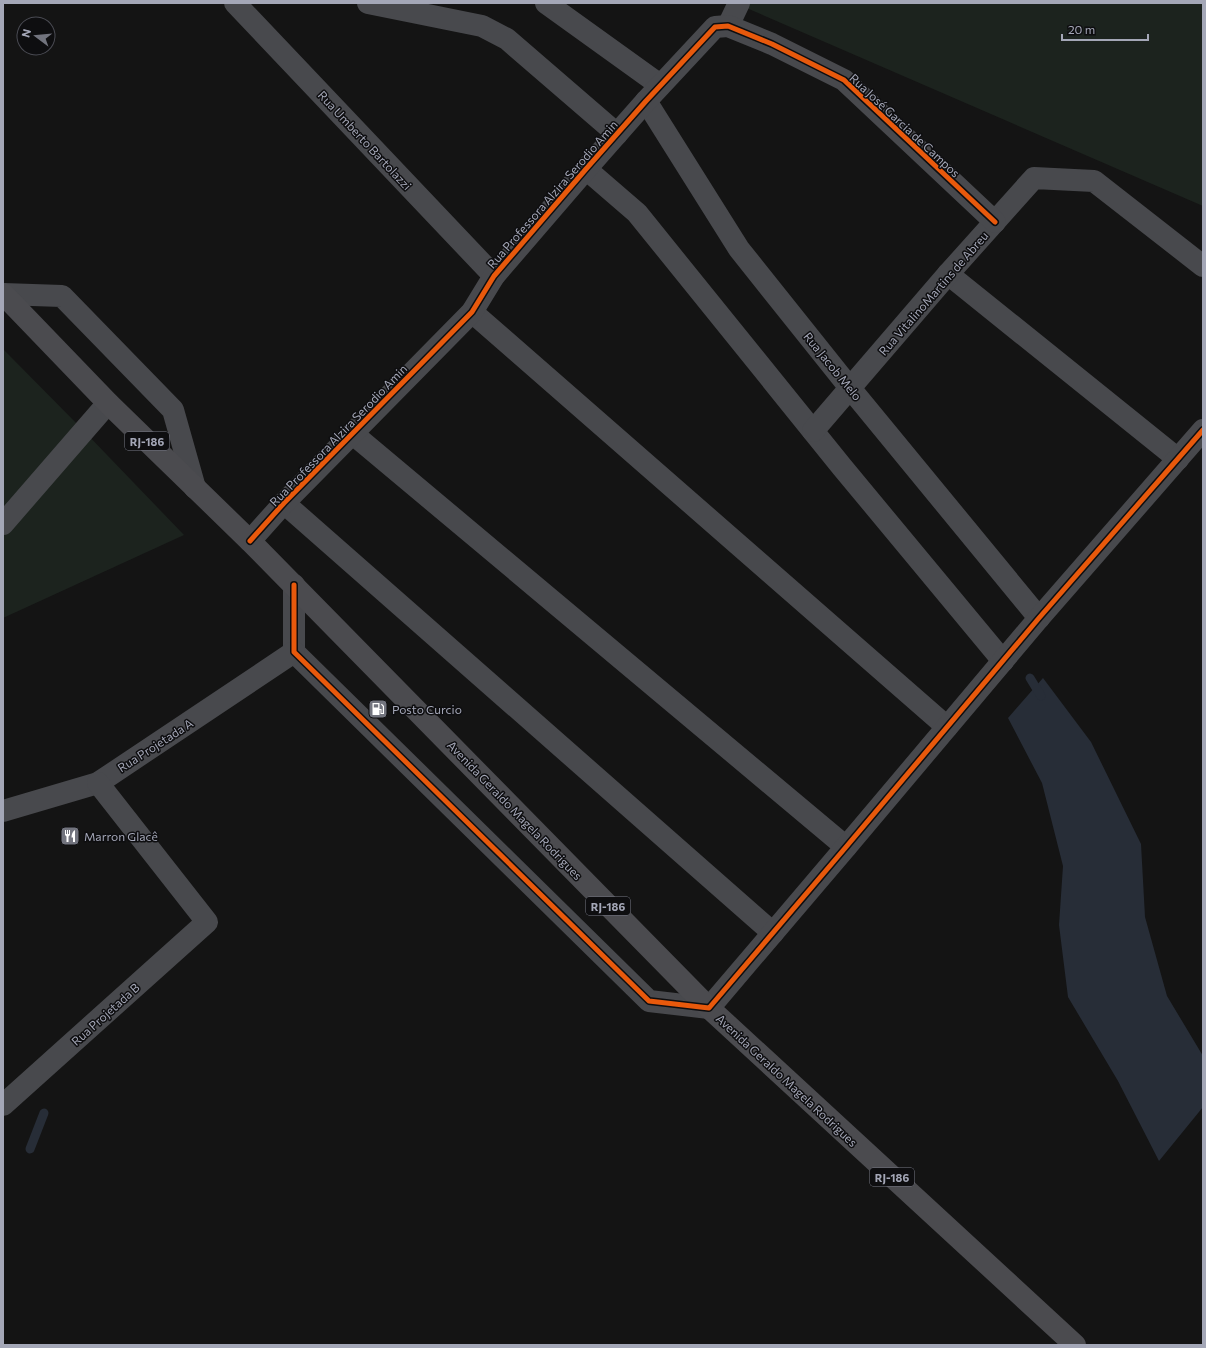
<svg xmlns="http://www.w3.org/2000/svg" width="1206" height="1348" font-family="Commissioner,sans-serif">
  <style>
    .green { fill: #1c231e }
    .water { fill: #272d37 }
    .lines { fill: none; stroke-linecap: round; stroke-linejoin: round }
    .stream { stroke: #272d37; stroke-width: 9 }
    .minor { stroke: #48494d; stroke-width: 22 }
    .trunk { stroke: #4b4b4f; stroke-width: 22 }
    .cycleway-casing { stroke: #0e0e10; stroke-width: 8 }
    .cycleway { stroke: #e8590c; stroke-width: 5 }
    .labels { text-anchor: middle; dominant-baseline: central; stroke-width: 3; stroke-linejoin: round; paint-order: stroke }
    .shield { fill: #0e0e10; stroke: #777985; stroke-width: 1 }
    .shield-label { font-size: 11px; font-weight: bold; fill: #a4a7b7 }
    .street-label { font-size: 12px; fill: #a4a7b7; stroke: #0e0e10 }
    .poi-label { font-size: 12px; fill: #a4a7b7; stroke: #0e0e10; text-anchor: start }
  </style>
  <rect width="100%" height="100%" fill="#141414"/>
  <g class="green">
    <polygon points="735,3 1203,3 1203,206"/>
    <polygon points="3,349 83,430 184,535 3,618"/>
  </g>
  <polygon class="water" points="1043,678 1091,742 1141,844 1145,917 1167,996 1203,1056 1203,1107 1159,1161 1118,1081 1068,997 1059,925 1063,866 1042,783 1008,718"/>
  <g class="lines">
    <g class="stream">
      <polyline points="1030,678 1041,696"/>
      <polyline points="30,1149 44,1113"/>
    </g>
    <g class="minor">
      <polyline points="235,3 494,276"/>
      <polyline points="368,3 482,26 507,39 617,134"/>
      <polyline points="546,3 660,85"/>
      <polyline points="728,26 739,3"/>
      <polyline points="646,101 739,249 850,388 1039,618"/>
      <polyline points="586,169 637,213 842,467 1003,661"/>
      <polyline points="948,274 1178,459"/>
      <polyline points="3,294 62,296 173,410 195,488"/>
      <polyline points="472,312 947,727"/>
      <polyline points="813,431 948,274 1034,178 1094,181 1203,266"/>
      <polyline points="353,434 846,847"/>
      <polyline points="284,503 773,933"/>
      <polyline points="3,524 108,403"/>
      <polyline points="250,541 284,503 472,312 494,276 586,169 646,101 715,27 728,26 772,44 844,80 995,222"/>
      <polyline points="294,585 294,652 649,1001 709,1008 846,847 1039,618 1203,430"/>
      <polyline points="3,811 98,783 294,652"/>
      <polyline points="3,1105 207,922 98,783"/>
    </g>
    <polyline class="trunk" points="3,294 108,403 250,541 709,1008 1075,1345"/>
    <g class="cycleway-casing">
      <g id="cycleway">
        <polyline points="250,541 284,503 472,312 494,276 586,169 646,101 715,27 728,26 772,44 844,80 995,222"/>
        <polyline points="294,585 294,652 649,1001 709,1008 846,847 1039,618 1203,430"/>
      </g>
    </g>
    <use href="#cycleway" class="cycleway"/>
  </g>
  <defs>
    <g id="fuel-square" transform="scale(1)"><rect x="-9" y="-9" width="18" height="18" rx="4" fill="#72747e" stroke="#0e0e10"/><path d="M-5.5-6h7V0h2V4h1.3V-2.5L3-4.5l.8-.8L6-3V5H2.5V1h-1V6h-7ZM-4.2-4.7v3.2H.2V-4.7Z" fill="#fff"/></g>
    <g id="restaurant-square" transform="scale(1)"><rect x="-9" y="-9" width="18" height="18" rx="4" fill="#72747e" stroke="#0e0e10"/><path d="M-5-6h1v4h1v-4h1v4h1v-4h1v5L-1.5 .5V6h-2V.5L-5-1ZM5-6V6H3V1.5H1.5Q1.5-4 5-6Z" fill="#fff"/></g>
  </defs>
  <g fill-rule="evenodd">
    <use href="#fuel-square" x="378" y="709"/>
    <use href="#restaurant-square" x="70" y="836"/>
  </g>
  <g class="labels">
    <g class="shield">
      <rect x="125" y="432" width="44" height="18" rx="3"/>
      <rect x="586" y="897" width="44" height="18" rx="3"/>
      <rect x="870" y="1168" width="44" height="18" rx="3"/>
    </g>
    <g class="shield-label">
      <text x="147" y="441">RJ-186</text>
      <text x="608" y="906">RJ-186</text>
      <text x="892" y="1177">RJ-186</text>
    </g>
    <g class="street-label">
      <text transform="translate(905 125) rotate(43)">Rua José Garcia de Campos</text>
      <text transform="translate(365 140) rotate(47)">Rua Umberto Bartolazzi</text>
      <text transform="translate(552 194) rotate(-49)">Rua Professora Alzira Serodio Amin</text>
      <text transform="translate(933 293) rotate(-49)">Rua VitalinoMartins de Abreu</text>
      <text transform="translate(833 366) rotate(51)">Rua Jacob Melo</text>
      <text transform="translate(338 435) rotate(-46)">Rua Professora Alzira Serodio Amin</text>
      <text transform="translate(155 745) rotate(-33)">Rua Projetada A</text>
      <text transform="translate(515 810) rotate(46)">Avenida Geraldo Magela Rodrigues</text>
      <text transform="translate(105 1014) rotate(-42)">Rua Projetada B</text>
      <text transform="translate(787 1080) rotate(43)">Avenida Geraldo Magela Rodrigues</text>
    </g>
    <g class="poi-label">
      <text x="392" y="709">Posto Curcio</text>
      <text x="84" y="836">Marron Glacê</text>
    </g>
  </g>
  <rect width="1206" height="1348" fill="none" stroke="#a4a7b7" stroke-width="8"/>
  <g transform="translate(36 36) rotate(286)"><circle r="19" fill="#0e0e10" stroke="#4a4b53"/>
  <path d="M0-3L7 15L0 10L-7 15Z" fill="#72747e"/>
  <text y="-6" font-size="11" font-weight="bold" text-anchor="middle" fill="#a4a7b7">N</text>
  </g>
  <path d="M1062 34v6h86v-6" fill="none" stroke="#a4a7b7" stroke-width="2"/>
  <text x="1068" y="34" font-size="12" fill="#a4a7b7" stroke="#0e0e10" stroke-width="3" paint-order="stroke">20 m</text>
</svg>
